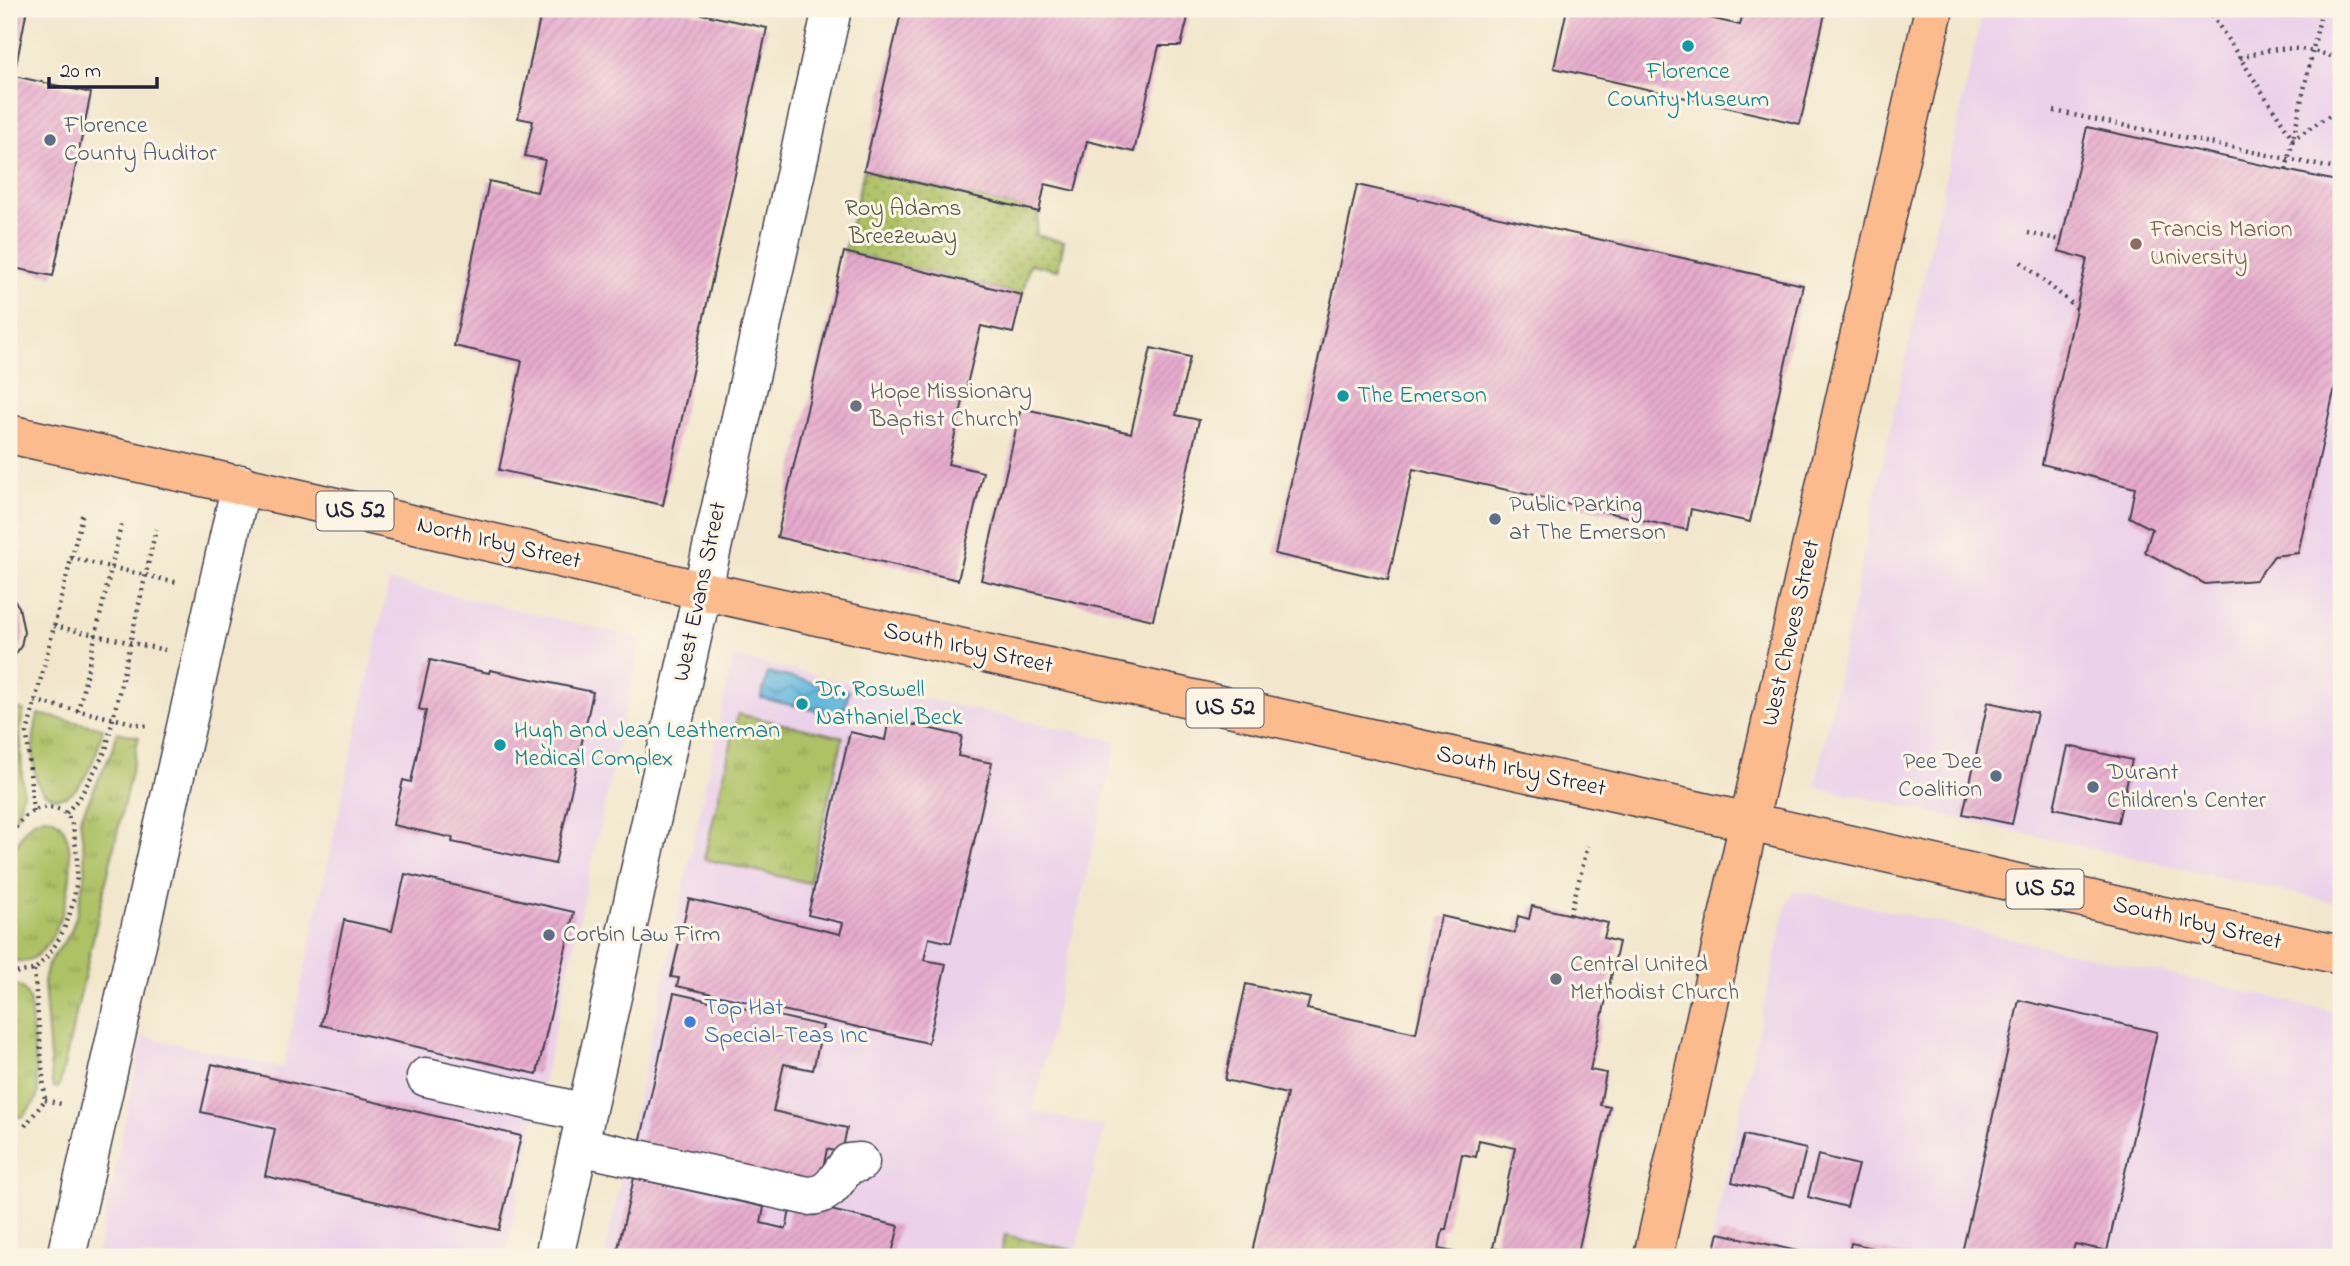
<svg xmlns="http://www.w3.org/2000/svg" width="2350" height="1266" font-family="'Indie Flower',sans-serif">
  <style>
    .built { fill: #ecd1ea }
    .grass { fill: url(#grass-tufts); stroke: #687250; stroke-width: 2 }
    .park { fill: url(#park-dots); stroke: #687250; stroke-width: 2 }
    .water { fill: url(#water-waves); stroke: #426d8d; stroke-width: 2 }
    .building { fill: url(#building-hatch) }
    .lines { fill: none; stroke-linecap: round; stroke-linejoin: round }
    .minor-casing { stroke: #414051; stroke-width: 41 }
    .major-casing { stroke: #414051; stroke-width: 41 }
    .path { stroke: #414051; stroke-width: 4.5; stroke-dasharray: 2 5; stroke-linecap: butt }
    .minor { stroke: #fff; stroke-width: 38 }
    .major { stroke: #fbbb8d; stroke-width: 38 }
    .culture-dot { fill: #0f9aa8; stroke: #fcf5e5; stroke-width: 2.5 }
    .service-dot { fill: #5c6f8a; stroke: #fcf5e5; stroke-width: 2.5 }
    .education-dot { fill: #8d6e63; stroke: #fcf5e5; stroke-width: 2.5 }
    .worship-dot { fill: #6b7280; stroke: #fcf5e5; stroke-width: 2.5 }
    .shop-dot { fill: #3f7fe0; stroke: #fcf5e5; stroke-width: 2.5 }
    .labels { text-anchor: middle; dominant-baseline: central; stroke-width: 6; stroke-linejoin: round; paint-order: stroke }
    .shield { fill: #fcf5e5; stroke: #63616e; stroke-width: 2 }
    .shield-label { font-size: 23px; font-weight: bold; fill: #22223b }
    .culture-label { font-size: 24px; fill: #0d838f; stroke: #fcf5e5; text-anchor: start }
    .service-label { font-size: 24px; fill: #4e5e75; stroke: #fcf5e5; text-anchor: start }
    .park-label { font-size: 24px; fill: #535a4a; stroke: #fcf5e5 }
    .education-label { font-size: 24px; fill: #785e54; stroke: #fcf5e5; text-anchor: start }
    .worship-label { font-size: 24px; fill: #5b616d; stroke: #fcf5e5; text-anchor: start }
    .street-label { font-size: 24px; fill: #22223b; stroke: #fcf5e5 }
    .shop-label { font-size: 24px; fill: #366cbe; stroke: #fcf5e5; text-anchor: start }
  </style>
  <defs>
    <pattern id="grass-tufts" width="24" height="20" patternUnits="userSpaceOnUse" patternTransform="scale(1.75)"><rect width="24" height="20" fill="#aec165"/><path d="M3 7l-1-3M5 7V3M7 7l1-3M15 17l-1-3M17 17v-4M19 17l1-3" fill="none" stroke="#8d9c54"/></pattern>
    <pattern id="park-dots" width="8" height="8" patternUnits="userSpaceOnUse" patternTransform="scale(1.75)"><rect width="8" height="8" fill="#aec165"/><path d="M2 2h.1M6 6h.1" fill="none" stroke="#8d9c54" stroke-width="1.8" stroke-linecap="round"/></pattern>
    <pattern id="water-waves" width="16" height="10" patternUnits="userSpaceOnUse" patternTransform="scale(1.75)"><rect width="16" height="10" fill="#63b8df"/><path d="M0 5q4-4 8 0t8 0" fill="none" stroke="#5195b6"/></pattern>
    <pattern id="building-hatch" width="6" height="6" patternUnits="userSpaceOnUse" patternTransform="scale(1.75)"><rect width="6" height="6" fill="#e7abcd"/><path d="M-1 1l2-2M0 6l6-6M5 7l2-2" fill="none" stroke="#c693b1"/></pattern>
  </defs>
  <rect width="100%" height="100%" fill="#fcf5e5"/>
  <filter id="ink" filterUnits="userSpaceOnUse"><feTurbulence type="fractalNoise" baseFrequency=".0143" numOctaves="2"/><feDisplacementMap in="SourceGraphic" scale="14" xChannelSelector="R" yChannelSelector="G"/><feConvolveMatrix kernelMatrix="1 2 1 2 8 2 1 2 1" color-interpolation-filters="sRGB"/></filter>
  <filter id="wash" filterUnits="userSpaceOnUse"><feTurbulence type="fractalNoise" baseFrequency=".00686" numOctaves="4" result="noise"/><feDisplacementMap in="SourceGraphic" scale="28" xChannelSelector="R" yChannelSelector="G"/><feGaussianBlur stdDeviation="1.57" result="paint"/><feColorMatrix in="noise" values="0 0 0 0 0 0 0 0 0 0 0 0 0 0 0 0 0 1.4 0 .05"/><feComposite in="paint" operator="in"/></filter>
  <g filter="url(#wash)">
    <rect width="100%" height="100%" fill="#f2e7cc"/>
    <g class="built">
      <polygon points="1983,9 2341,9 2341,904 1815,787 1879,479"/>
      <polygon points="389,581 641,638 505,1257 96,1257 143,1036 283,1068"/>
      <polygon points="733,657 1117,741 1033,1111 1104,1127 1076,1251 1006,1235 1000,1257 604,1257"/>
      <polygon points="1800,891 2341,1013 2341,1257 1708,1257 1787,902 1794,892"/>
    </g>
    <g class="grass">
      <polygon points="9,707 24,710 20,729 23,793 18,814 9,827"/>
      <path d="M38,714L103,728C99,749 82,803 54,797C47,796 40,790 38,784C30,762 33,735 38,714Z"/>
      <polygon points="738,714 843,737 809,883 704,859"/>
      <polygon points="117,732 139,737 60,1084 58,1088 54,1087 52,1084 44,982 48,964 70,933 76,917 86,870 80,819 113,749"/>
      <path d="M44,817C97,817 62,987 9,958V857L26,828L34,821Z"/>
      <path d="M9,984C23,985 27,991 30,1004L38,1092L36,1100L23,1117L9,1116Z"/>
    </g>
    <g class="park">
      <polygon points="864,170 1039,212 1036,235 1064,242 1058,270 1030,264 1022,295 844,252"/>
      <polygon points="1005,1235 1102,1257 1000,1257"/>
    </g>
    <polygon class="water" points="768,672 849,691 843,717 808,709 810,702 797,699 795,706 761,698"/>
    <g id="blocks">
      <g class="building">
        <polygon points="9,9 27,9 14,76 91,93 53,276 9,267"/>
        <polygon points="542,9 678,9 767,28 663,505 499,470 522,361 454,346 489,181 537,192 545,160 525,156 533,121 518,118"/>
        <polygon points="902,9 1190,9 1181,46 1159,46 1134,152 1087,141 1075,191 1045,184 1039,212 864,170"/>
        <polygon points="1567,9 1670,9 1740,25 1744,9 1826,9 1800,124 1554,68"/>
        <polygon points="2087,127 2341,182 2341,360 2298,553 2274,556 2256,580 2205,584 2145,552 2152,529 2129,517 2135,488 2042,464 2087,259 2059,251"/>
        <polygon points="1357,185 1803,285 1750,522 1691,509 1687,530 1413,469 1388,580 1275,554"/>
        <polygon points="844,252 1022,295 1013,333 981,326 948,464 983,472 958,580 777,537"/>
        <polygon points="1151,348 1190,357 1176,415 1199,420 1153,620 981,580 1021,408 1131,433"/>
        <polygon points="9,593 19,607 24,632 21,646 9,664"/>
        <polygon points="430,660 489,673 490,670 593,692 555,864 452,842 453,838 393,825 403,780 411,782 426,711 419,709"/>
        <polygon points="1988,702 2037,713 2012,824 1963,814"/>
        <polygon points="889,719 962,736 958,756 992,763 951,943 929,938 924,960 946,964 928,1043 677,986 679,978 671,977 689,899 840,934 843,923 808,915 850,732 885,740"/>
        <polygon points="2068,746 2132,760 2118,822 2054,808"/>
        <polygon points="405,874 574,912 537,1074 321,1025 344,920 392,931"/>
        <polygon points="1532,906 1608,923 1604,938 1619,942 1590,1070 1606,1073 1600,1105 1610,1107 1577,1257 1536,1257 1493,1248 1515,1148 1479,1140 1476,1157 1462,1154 1446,1229 1443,1229 1439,1249 1463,1254 1462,1257 1251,1257 1287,1094 1225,1080 1246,984 1310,998 1307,1009 1416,1033 1441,916 1515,933 1518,916 1529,919"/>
        <polygon points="674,993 823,1026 813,1070 784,1064 773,1111 847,1128 842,1153 827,1149 819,1188 638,1152"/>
        <polygon points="2019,1000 2157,1032 2107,1251 2075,1244 2071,1257 1961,1257"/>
        <polygon points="212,1064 521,1136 499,1230 265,1176 275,1129 201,1112"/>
        <polygon points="1744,1135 1806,1149 1794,1197 1732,1182"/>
        <polygon points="1818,1155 1858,1165 1847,1207 1808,1197"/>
        <polygon points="634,1178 764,1207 761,1223 786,1229 792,1201 899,1226 891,1257 749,1257 750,1252 745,1251 743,1257 616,1257"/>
        <polygon points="1719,1233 1819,1256 1819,1257 1713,1257"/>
        <polygon points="1851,1243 1910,1256 1910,1257 1848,1257"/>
      </g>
    </g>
  </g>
  <g filter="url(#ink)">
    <use href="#blocks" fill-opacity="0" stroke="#414051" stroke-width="2"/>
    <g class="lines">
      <g class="minor-casing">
        <g id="minor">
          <polyline points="426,1077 586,1113"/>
          <path d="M579,1146L808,1196C831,1196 836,1179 849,1163L860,1162"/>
          <polyline points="66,1257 241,484"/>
          <polyline points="554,1257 832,9"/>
        </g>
      </g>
      <g class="major-casing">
        <g id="major">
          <path d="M9,434C240,484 469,538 700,590C1047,669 1396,743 1744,821C1943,865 2141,913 2341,955"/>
          <polyline points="1653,1257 1759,776 1934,9"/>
        </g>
      </g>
      <g class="path">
        <polyline points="2208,9 2293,139 2341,108"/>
        <path d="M2240,58C2278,45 2304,45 2341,60"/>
        <polyline points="2054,111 2341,170"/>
        <polyline points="2286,170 2322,9"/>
        <polyline points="2028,233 2061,240"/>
        <polyline points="2021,262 2077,308"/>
        <polyline points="71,558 179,583"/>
        <polyline points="54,626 165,650"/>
        <polyline points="35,701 147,726"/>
        <polyline points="78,711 122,521"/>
        <polyline points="33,811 27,733 83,512"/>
        <polyline points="66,813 80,797 106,750 156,529"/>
        <path d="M9,840C17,822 32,804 53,808C58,809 64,811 67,815C73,822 74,832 75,841C83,886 69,939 34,970L14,973L9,970"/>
        <polyline points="1570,914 1588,846"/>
        <polyline points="45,1100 61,1104"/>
        <polyline points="25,1126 45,1100 34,970"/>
      </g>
      <use href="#minor" class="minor"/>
      <use href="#major" class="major"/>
    </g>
  </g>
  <g class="culture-dot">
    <circle cx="1688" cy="46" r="7"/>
    <circle cx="1343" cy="396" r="7"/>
    <circle cx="802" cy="704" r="7"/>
    <circle cx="500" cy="745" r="7"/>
  </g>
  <g class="service-dot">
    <circle cx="50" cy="140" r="7"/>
    <circle cx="1495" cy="519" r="7"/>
    <circle cx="1996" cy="776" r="7"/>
    <circle cx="2093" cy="787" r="7"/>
    <circle cx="549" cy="935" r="7"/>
  </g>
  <circle class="education-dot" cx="2136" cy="244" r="7"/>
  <g class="worship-dot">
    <circle cx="856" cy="406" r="7"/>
    <circle cx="1556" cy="979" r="7"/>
  </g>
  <circle class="shop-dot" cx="690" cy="1022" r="7"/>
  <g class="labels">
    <g class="shield">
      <rect x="316.5" y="491.5" width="77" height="39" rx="5"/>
      <rect x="1186.5" y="688.5" width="77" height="39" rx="5"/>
      <rect x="2006.5" y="869.5" width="77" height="39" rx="5"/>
    </g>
    <g class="shield-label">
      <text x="355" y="511">US 52</text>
      <text x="1225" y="708">US 52</text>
      <text x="2045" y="889">US 52</text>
    </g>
    <g class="culture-label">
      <text x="1688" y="72" text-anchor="middle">Florence<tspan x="1688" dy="28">County Museum</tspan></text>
      <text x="1357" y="396">The Emerson</text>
      <text x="816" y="690">Dr. Roswell<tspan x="816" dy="28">Nathaniel Beck</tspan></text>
      <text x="514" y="731">Hugh and Jean Leatherman<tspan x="514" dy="28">Medical Complex</tspan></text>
    </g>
    <g class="service-label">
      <text x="64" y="126">Florence<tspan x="64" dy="28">County Auditor</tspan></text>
      <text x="1509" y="505">Public Parking<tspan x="1509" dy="28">at The Emerson</tspan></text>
      <text x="1982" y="762" text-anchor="end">Pee Dee<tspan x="1982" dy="28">Coalition</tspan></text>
      <text x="2107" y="773">Durant<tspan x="2107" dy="28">Children's Center</tspan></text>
      <text x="563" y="935">Corbin Law Firm</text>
    </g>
    <g class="park-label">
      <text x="903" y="209">Roy Adams<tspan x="903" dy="28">Breezeway</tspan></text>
    </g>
    <g class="education-label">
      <text x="2150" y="230">Francis Marion<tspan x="2150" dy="28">University</tspan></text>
    </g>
    <g class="worship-label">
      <text x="870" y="392">Hope Missionary<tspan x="870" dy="28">Baptist Church</tspan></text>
      <text x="1570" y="965">Central United<tspan x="1570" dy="28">Methodist Church</tspan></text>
    </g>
    <g class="street-label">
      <text transform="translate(499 544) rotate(13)">North Irby Street</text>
      <text transform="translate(701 592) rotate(-78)">West Evans Street</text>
      <text transform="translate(1792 633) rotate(-77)">West Cheves Street</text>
      <text transform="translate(968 649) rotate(12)">South Irby Street</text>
      <text transform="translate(1521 772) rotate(12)">South Irby Street</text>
      <text transform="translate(2197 924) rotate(13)">South Irby Street</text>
    </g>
    <g class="shop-label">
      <text x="704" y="1008">Top Hat<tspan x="704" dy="28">Special-Teas Inc</tspan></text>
    </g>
  </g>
  <rect width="2350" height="1266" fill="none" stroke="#fcf5e5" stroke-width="35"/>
  <path d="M49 77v10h108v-10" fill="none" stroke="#22223b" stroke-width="3.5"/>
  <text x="60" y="77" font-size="21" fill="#22223b" stroke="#fcf5e5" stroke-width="5" paint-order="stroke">20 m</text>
</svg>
